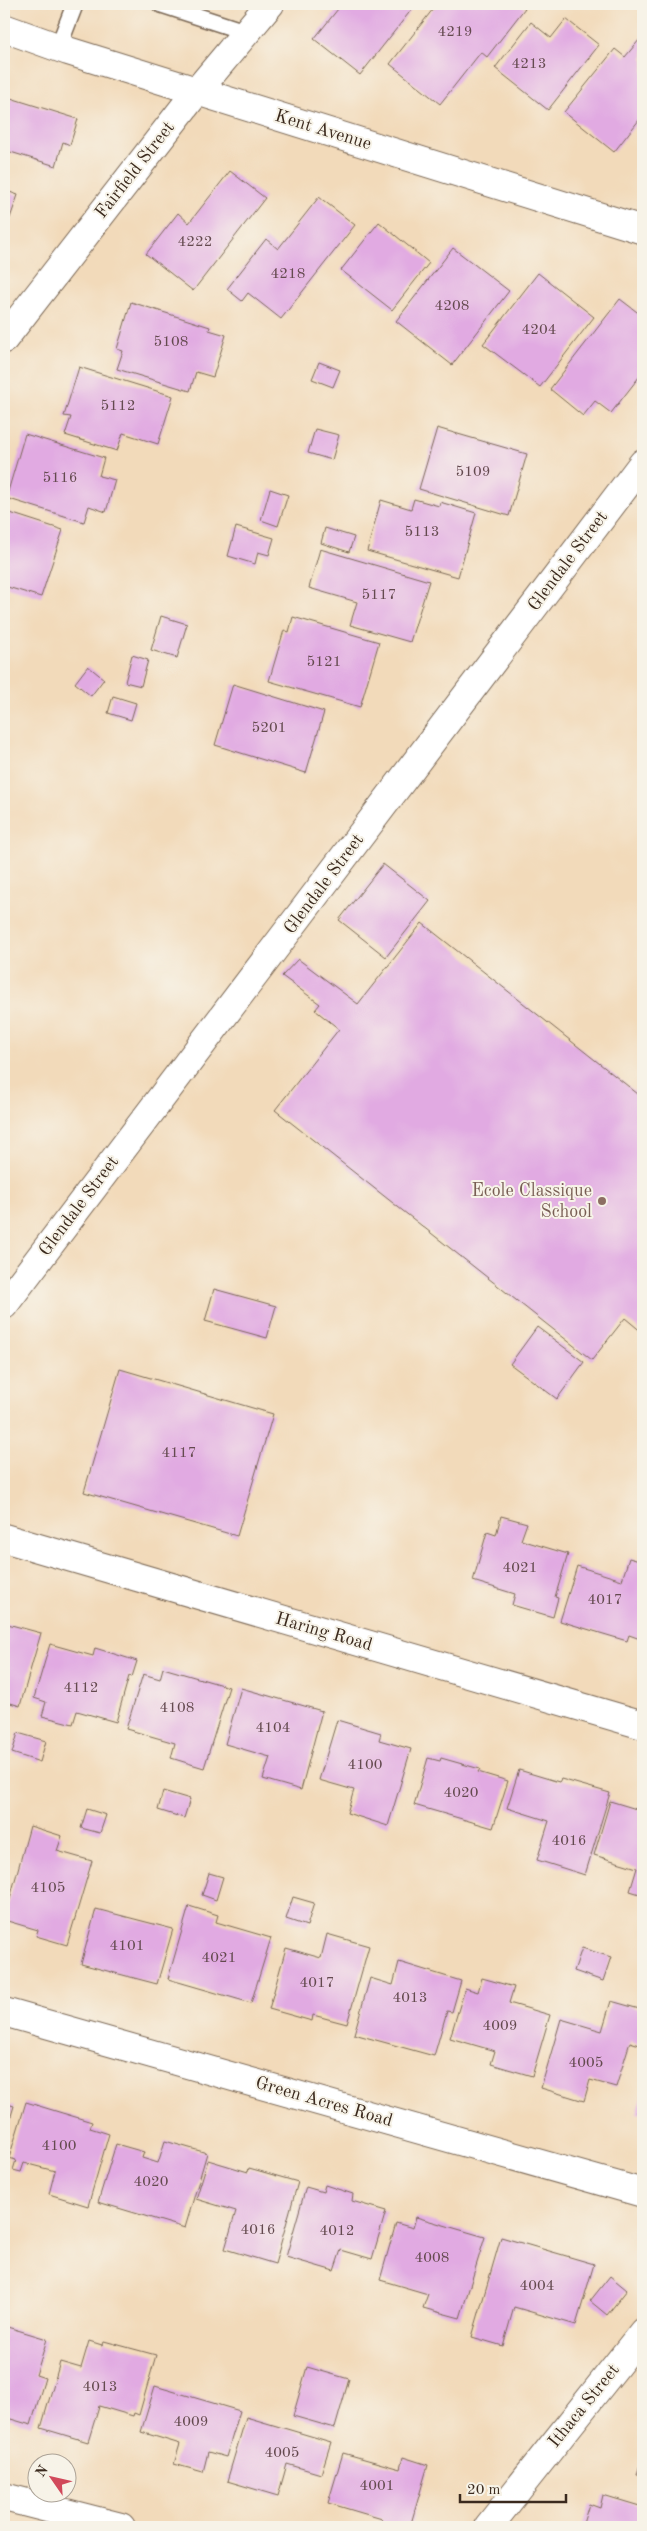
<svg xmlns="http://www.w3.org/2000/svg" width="647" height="2531" font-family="'Old Standard TT',serif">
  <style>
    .building { fill: #e1aae2 }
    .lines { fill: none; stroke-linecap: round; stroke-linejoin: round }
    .service-casing { stroke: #7b6855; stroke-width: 19 }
    .minor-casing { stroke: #7b6855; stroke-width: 30 }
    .service { stroke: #fff; stroke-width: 16 }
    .minor { stroke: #fff; stroke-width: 28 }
    .education-dot { fill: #8d6e63; stroke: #f7f3e8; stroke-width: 2 }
    .labels { text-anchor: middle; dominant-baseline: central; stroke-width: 4; stroke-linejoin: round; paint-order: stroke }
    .number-label { font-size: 15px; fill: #644a4f }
    .street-label { font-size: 18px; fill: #3b2a1e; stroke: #f7f3e8 }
    .education-label { font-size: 18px; fill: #785e54; stroke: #f7f3e8; text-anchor: end }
  </style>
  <rect width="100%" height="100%" fill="#f7f3e8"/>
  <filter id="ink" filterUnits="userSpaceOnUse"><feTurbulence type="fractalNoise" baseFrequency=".02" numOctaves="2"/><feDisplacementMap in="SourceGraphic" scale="10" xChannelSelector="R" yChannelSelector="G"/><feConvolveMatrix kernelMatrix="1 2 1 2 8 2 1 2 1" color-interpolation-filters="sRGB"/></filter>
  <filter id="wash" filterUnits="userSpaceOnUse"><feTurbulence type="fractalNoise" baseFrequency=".0096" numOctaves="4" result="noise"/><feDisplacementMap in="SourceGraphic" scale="20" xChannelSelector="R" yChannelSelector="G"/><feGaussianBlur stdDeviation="1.12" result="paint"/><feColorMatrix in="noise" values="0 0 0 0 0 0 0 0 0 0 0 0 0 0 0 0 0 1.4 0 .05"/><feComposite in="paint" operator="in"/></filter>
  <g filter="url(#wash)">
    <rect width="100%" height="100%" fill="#f2daba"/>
    <g id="blocks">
      <g class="building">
        <polygon points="342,4 416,4 360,75 314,39"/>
        <polygon points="437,4 519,4 525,8 487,57 481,52 440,104 390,64"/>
        <polygon points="566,19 599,45 548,110 495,68 531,22 551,38"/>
        <polygon points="640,39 643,41 643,115 614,152 564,112 615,49 625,57"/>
        <polygon points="4,96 78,119 70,145 63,142 56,166 4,150"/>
        <polygon points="230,171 265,198 193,291 146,254 178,213 189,223"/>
        <polygon points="4,190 18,195 10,218 4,216"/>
        <polygon points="319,197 355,225 281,319 248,293 242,301 227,289 266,239 278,249"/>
        <polygon points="379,222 429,263 392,310 341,270"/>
        <polygon points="453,248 509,291 452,365 396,321"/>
        <polygon points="538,273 594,317 540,387 483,344"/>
        <polygon points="620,299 641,315 643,311 643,372 611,413 595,401 583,416 550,389"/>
        <polygon points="131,302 210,327 209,330 226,335 213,377 196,372 190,391 117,369 123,351 117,349"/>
        <polygon points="319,362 340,370 333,387 312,379"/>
        <polygon points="79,367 173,396 158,444 123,433 117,451 65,435 71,417 64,416"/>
        <polygon points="437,428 527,454 509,516 419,489"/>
        <polygon points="315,429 339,435 332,460 308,453"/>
        <polygon points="25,434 104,458 99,476 115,480 106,512 89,506 84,522 6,498"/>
        <polygon points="270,489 288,495 278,526 261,520"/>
        <polygon points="414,499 439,506 440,502 476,513 458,577 367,551 381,500 411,509"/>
        <polygon points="4,511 63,530 41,597 4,586"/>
        <polygon points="236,527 274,538 269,555 258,552 255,564 228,556"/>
        <polygon points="325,528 354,537 349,552 321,543"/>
        <polygon points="320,549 429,581 410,642 350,625 357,602 309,588"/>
        <polygon points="161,616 187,624 177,658 151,650"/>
        <polygon points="293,617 379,642 360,707 269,681 284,630 289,632"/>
        <polygon points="132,655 148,660 141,686 125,682"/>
        <polygon points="88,666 104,679 91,696 75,683"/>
        <polygon points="233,684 324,712 306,773 215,745"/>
        <polygon points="113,696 136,703 131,720 108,713"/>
        <polygon points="383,864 430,901 386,957 339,920"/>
        <polygon points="422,923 643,1098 643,1333 625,1318 592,1360 275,1110 339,1029 315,1010 320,1004 282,976 298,959 358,1004"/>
        <polygon points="214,1289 276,1306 267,1338 205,1321"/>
        <polygon points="537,1327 584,1362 557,1399 510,1364"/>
        <polygon points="120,1369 273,1414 237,1536 84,1492"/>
        <polygon points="501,1516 527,1523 521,1540 568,1554 555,1597 558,1598 553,1617 512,1605 515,1594 473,1581 487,1532 496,1535"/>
        <polygon points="629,1558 643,1562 643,1640 629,1635 627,1641 560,1621 577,1566 622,1580"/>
        <polygon points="4,1623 41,1633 20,1706 4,1701"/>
        <polygon points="50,1644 93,1656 95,1648 137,1661 132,1677 129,1676 116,1722 77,1711 73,1724 42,1716 46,1702 34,1698"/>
        <polygon points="163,1668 229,1687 204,1768 171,1758 175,1743 126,1729 143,1674 160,1679"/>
        <polygon points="241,1688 322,1711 301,1790 263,1779 270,1757 225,1744"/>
        <polygon points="337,1720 381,1733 379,1740 411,1749 388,1826 347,1813 354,1790 319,1780"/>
        <polygon points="18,1733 46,1741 40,1762 12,1753"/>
        <polygon points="428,1758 440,1761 441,1758 480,1769 478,1772 508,1781 493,1828 414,1805"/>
        <polygon points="519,1770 559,1782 561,1779 610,1793 585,1875 537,1860 549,1821 507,1808"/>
        <polygon points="163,1791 190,1799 184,1818 158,1810"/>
        <polygon points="610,1801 643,1811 643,1895 630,1891 637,1868 594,1855"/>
        <polygon points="87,1809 106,1815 100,1833 81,1828"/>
        <polygon points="30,1826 62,1836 57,1851 92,1861 67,1945 36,1936 38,1930 4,1920"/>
        <polygon points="209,1873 223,1877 216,1900 202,1895"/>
        <polygon points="293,1897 314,1903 307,1926 286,1919"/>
        <polygon points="189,1906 218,1915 216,1922 271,1938 251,2003 168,1979"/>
        <polygon points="96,1909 173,1929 157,1984 81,1964"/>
        <polygon points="327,1934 369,1946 347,2024 313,2015 312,2021 269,2009 286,1948 321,1958"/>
        <polygon points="582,1948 611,1957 603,1981 574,1971"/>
        <polygon points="399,1962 461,1981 452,2012 447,2011 434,2056 354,2034 370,1978 393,1985"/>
        <polygon points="482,1978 514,1987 509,2003 550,2015 532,2076 491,2064 495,2051 450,2038 465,1988 478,1992"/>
        <polygon points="611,2001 643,2010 643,2046 630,2042 616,2087 590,2080 584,2101 541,2088 561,2019 602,2031"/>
        <polygon points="643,2094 643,2114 637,2113"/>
        <polygon points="26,2102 92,2122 90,2128 109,2134 88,2206 49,2194 55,2171 24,2163 21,2172 13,2170 16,2160 9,2158"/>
        <polygon points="4,2103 14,2106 4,2139"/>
        <polygon points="165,2141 207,2153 185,2228 98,2202 116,2144 144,2152 142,2158 158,2163"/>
        <polygon points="208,2160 248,2172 249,2168 298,2182 275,2264 225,2249 236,2211 196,2199"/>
        <polygon points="325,2185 353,2194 352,2201 386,2211 372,2259 341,2250 334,2271 286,2257 306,2187 323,2192"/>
        <polygon points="416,2217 485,2237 460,2318 423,2308 428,2294 380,2280 396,2223 413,2228"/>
        <polygon points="501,2237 594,2264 576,2325 514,2307 503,2346 472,2337"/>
        <polygon points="610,2276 627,2290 607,2315 590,2301"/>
        <polygon points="4,2326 47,2339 36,2375 45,2378 31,2425 4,2417"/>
        <polygon points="89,2341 102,2345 104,2341 156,2355 139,2415 134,2413 133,2416 99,2406 88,2442 41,2428 60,2362 81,2368"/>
        <polygon points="307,2367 349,2379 335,2428 293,2416"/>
        <polygon points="155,2386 240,2411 226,2457 208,2452 203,2472 174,2464 180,2444 141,2432"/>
        <polygon points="246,2417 331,2442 321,2474 287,2464 278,2496 227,2481"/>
        <polygon points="343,2453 400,2469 403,2457 428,2465 410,2527 380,2526 382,2519 328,2503"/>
        <polygon points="643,2453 643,2476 637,2475"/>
        <polygon points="603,2495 643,2507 643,2527 582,2527 589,2504 600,2508"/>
      </g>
    </g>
  </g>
  <g filter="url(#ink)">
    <use href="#blocks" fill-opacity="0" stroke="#7b6855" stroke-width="1"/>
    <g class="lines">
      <g class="service-casing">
        <g id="service">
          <polyline points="160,4 246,32"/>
          <polyline points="58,48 75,4"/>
        </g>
      </g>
      <g class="minor-casing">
        <g id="minor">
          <polyline points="4,28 68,51 643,230"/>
          <polyline points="4,339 197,91 270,4"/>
          <polyline points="4,1305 643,463"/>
          <polyline points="4,1538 643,1725"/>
          <polyline points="4,2012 643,2193"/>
          <polyline points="4,2497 121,2527"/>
          <polyline points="488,2527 643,2332"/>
        </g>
      </g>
      <use href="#service" class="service"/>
      <use href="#minor" class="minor"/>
    </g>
  </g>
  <circle class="education-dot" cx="602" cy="1201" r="5"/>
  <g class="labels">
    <g class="number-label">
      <text x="455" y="32">4219</text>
      <text x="529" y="64">4213</text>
      <text x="195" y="242">4222</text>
      <text x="288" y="274">4218</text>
      <text x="452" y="306">4208</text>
      <text x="539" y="330">4204</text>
      <text x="171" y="342">5108</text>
      <text x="118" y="406">5112</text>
      <text x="473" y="472">5109</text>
      <text x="60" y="478">5116</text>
      <text x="422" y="532">5113</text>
      <text x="379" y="595">5117</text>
      <text x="324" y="662">5121</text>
      <text x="269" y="728">5201</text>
      <text x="179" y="1453">4117</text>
      <text x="520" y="1568">4021</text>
      <text x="605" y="1600">4017</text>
      <text x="81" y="1688">4112</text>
      <text x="177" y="1708">4108</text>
      <text x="273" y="1728">4104</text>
      <text x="365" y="1765">4100</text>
      <text x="461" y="1793">4020</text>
      <text x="569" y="1841">4016</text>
      <text x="48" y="1888">4105</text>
      <text x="127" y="1946">4101</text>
      <text x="219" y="1958">4021</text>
      <text x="317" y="1983">4017</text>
      <text x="410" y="1998">4013</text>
      <text x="500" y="2026">4009</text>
      <text x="586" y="2063">4005</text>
      <text x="59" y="2146">4100</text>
      <text x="151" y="2182">4020</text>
      <text x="258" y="2230">4016</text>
      <text x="337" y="2231">4012</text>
      <text x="432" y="2258">4008</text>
      <text x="537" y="2286">4004</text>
      <text x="100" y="2387">4013</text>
      <text x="191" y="2422">4009</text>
      <text x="282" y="2453">4005</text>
      <text x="377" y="2486">4001</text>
    </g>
    <g class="street-label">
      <text transform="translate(323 130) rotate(17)">Kent Avenue</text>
      <text transform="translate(135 170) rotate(-52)">Fairfield Street</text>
      <text transform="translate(568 561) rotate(-53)">Glendale Street</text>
      <text transform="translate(324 884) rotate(-53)">Glendale Street</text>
      <text transform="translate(79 1206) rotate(-53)">Glendale Street</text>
      <text transform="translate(324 1632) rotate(16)">Haring Road</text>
      <text transform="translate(324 2102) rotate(16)">Green Acres Road</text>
      <text transform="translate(584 2406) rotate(-51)">Ithaca Street</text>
    </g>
    <g class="education-label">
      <text x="592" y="1191">Ecole Classique<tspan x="592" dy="21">School</tspan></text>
    </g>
  </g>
  <rect width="647" height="2531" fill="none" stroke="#f7f3e8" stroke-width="20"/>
  <g transform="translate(52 2478) rotate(304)"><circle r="24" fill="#f7f3e8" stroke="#aca397"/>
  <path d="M0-4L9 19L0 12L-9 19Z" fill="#d1495b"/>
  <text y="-8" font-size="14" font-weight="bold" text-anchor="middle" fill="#3b2a1e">N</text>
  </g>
  <path d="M460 2494v8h106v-8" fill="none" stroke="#3b2a1e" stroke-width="2.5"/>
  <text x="467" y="2494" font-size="15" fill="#3b2a1e" stroke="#f7f3e8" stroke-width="4" paint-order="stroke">20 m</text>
</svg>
